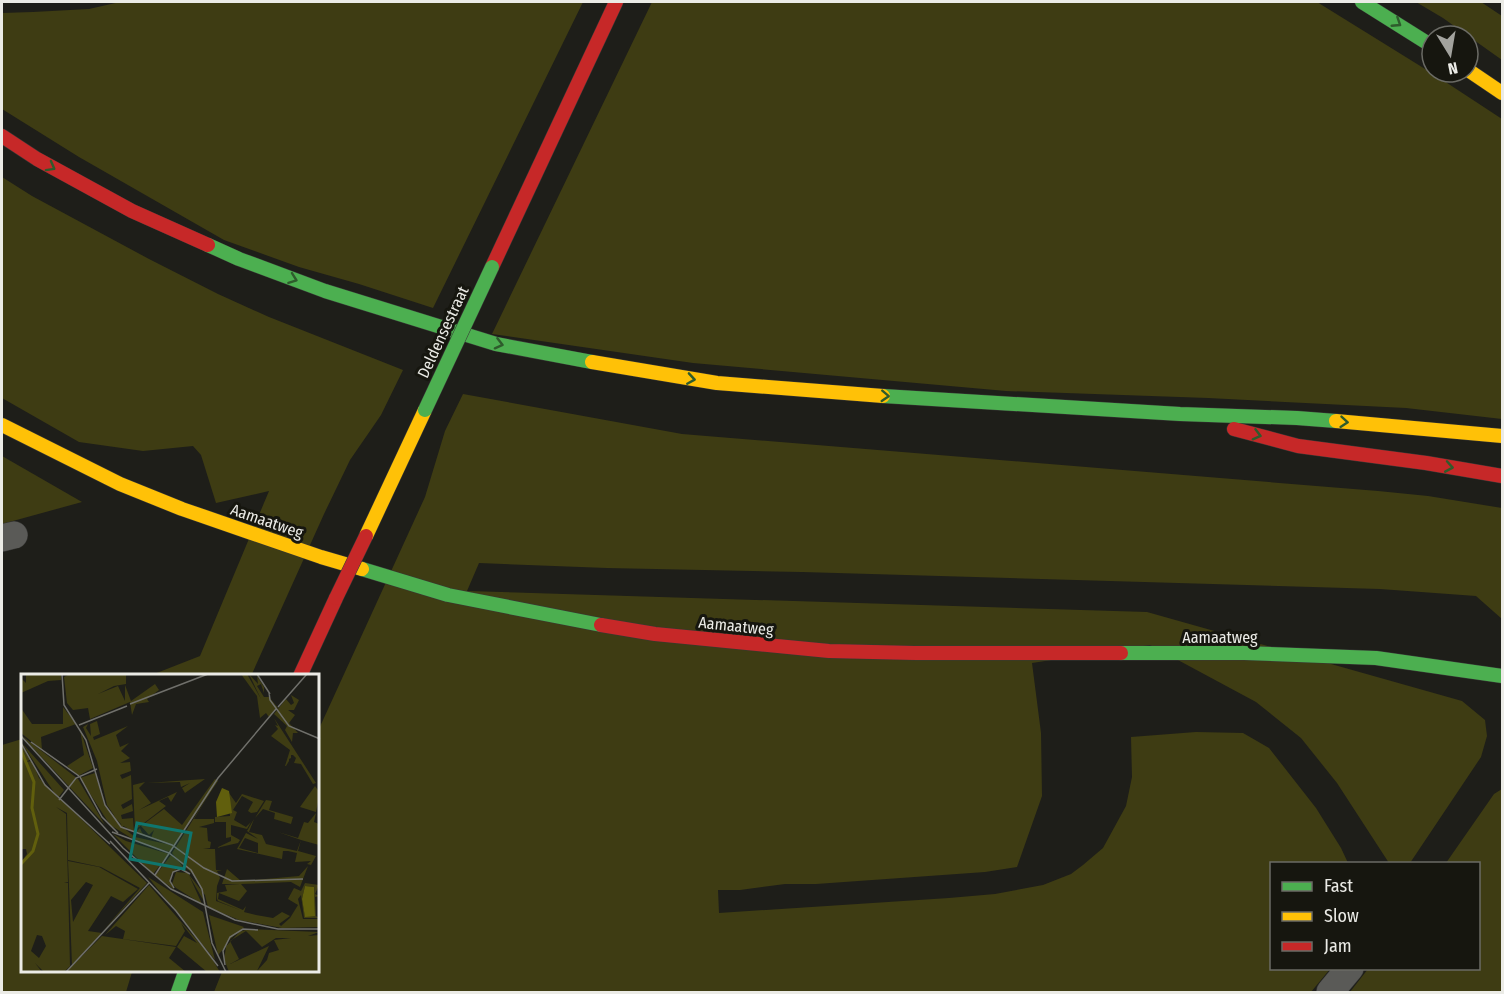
<svg xmlns="http://www.w3.org/2000/svg" width="1504" height="994" font-family="'Fira Sans Condensed',sans-serif">
  <style>
    .green { fill: #3e3c13 }
    .lines { fill: none; stroke-linecap: round; stroke-linejoin: round }
    .street-casing { stroke: #383836; stroke-width: 28 }
    .fast-casing { stroke: #383836; stroke-width: 15 }
    .slow-casing { stroke: #383836; stroke-width: 15 }
    .jam-casing { stroke: #383836; stroke-width: 15 }
    .street { stroke: #5a5a57; stroke-width: 27 }
    .fast { stroke: #4caf50; stroke-width: 14 }
    .slow { stroke: #ffc107; stroke-width: 14 }
    .jam { stroke: #c62828; stroke-width: 14 }
    .fast-bridge-casing { stroke: #383836; stroke-width: 15; stroke-linecap: butt }
    .jam-bridge-casing { stroke: #383836; stroke-width: 15; stroke-linecap: butt }
    .fast-bridge { stroke: #4caf50; stroke-width: 14 }
    .jam-bridge { stroke: #c62828; stroke-width: 14 }
    .oneway { stroke: #2e5b2c }
    .labels { text-anchor: middle; dominant-baseline: central; stroke-width: 6; stroke-linejoin: round; paint-order: stroke }
    .street-label { font-size: 16px; fill: #ebebe6; stroke: #16160f }
    .inset-river { fill: none; stroke: #615f0d; stroke-width: 3 }
    .inset-road { fill: none; stroke: #70706b; stroke-width: 1.5 }
    .view { fill: #0f766e; fill-opacity: 0.15; stroke: #0f766e; stroke-width: 3 }
    .inset-edge { fill: none; stroke: #ebebe6; stroke-width: 3 }
  </style>
  <rect width="100%" height="100%" fill="#1e1e19"/>
  <g class="green">
    <polygon points="120,2 583,2 433,308 359,284 299,267 224,240 79,157 2,109 2,13 33,12 89,9"/>
    <polygon points="652,2 1317,2 1438,77 1502,119 1502,419 1406,408 1208,398 1006,391 693,363 492,334"/>
    <polygon points="1416,2 1481,2 1502,16 1502,60 1443,18"/>
    <polygon points="2,177 32,196 149,259 218,294 269,317 403,370 381,415 350,460 324,514 251,676 149,676 200,656 269,491 216,503 201,455 193,446 143,451 79,442 2,398"/>
    <polygon points="463,394 682,434 1378,491 1428,496 1502,508 1502,619 1476,596 1380,589 802,572 607,568 479,563 467,591 1147,612 1462,701 1485,720 1487,736 1481,757 1410,863 1389,863 1337,783 1301,738 1256,702 1150,645 1032,663 1041,733 1042,796 1017,867 985,872 816,884 785,884 740,890 718,890 719,913 949,898 995,894 1043,885 1071,874 1083,865 1103,848 1126,806 1132,777 1131,737 1196,732 1243,733 1269,748 1316,808 1341,848 1348,863 1272,864 1272,968 1330,969 1311,992 214,992 222,972 318,972 318,731 425,497 445,431"/>
    <polygon points="2,456 82,502 2,524"/>
    <polygon points="22,739 22,972 132,972 126,992 2,992 2,745"/>
    <polygon points="1502,789 1502,992 1350,992 1368,969 1478,968 1478,864 1446,863 1494,794"/>
  </g>
  <g class="lines">
    <g class="street-casing">
      <g id="street">
        <polyline points="2,538 14,535"/>
        <polyline points="1330,992 1350,968"/>
      </g>
    </g>
    <g class="fast-casing">
      <g id="fast">
        <polyline points="1362,2 1432,46"/>
        <polyline points="208,245 239,259 325,291 496,344 592,362"/>
        <polyline points="883,396 1180,414 1297,418 1336,421"/>
        <polyline points="362,569 448,595 601,625"/>
        <polyline points="1121,653 1244,653 1376,658 1502,676"/>
        <polyline points="178,992 185,972"/>
      </g>
    </g>
    <g class="slow-casing">
      <g id="slow">
        <polyline points="1468,70 1502,93"/>
        <polyline points="592,362 717,383 883,396"/>
        <polyline points="1336,421 1502,436"/>
        <polyline points="2,425 120,484 182,509 321,557 362,569"/>
        <polyline points="366,536 425,410"/>
      </g>
    </g>
    <g class="jam-casing">
      <g id="jam">
        <polyline points="2,136 37,159 132,211 208,245"/>
        <polyline points="492,267 616,2"/>
        <polyline points="1234,429 1298,446 1426,463 1502,476"/>
        <polyline points="601,625 655,634 829,651 915,653 1121,653"/>
        <polyline points="300,676 336,598"/>
      </g>
    </g>
    <use href="#street" class="street"/>
    <use href="#fast" class="fast"/>
    <use href="#slow" class="slow"/>
    <use href="#jam" class="jam"/>
    <g class="fast-bridge-casing">
      <polyline id="fast-bridge" points="425,410 492,267"/>
    </g>
    <g class="jam-bridge-casing">
      <polyline id="jam-bridge" points="336,598 366,536"/>
    </g>
    <use href="#fast-bridge" class="fast-bridge"/>
    <use href="#jam-bridge" class="jam-bridge"/>
  </g>
  <defs><path id="oneway-chevron" d="M-2-3.5L2.5 0L-2 3.5" fill="none" stroke-width="1.6" stroke-linecap="round" stroke-linejoin="round" transform="scale(1.5)"/></defs>
  <g class="oneway">
    <use href="#oneway-chevron" transform="translate(1397 23) rotate(33)"/>
    <use href="#oneway-chevron" transform="translate(51 167) rotate(29)"/>
    <use href="#oneway-chevron" transform="translate(293 279) rotate(20)"/>
    <use href="#oneway-chevron" transform="translate(499 344) rotate(14)"/>
    <use href="#oneway-chevron" transform="translate(691 379) rotate(9)"/>
    <use href="#oneway-chevron" transform="translate(885 396) rotate(3)"/>
    <use href="#oneway-chevron" transform="translate(1344 422) rotate(5)"/>
    <use href="#oneway-chevron" transform="translate(1257 435) rotate(15)"/>
    <use href="#oneway-chevron" transform="translate(1449 467) rotate(10)"/>
  </g>
  <g class="labels">
    <g class="street-label">
      <text transform="translate(443 332) rotate(-65)">Deldensestraat</text>
      <text transform="translate(267 521) rotate(19)">Aamaatweg</text>
      <text transform="translate(736 626) rotate(6)">Aamaatweg</text>
      <text x="1220" y="637">Aamaatweg</text>
    </g>
  </g>
  <g transform="translate(21 674)">
    <rect width="298" height="298" fill="#1e1e19"/>
    <path d="M5,0H40V6L27,7L0,19V4L5,9ZM49,0H105V10L93,12L77,20L97,12L104,27V11L110,27L134,10L138,16L126,25L128,28L115,30L111,41L109,28L69,45L67,34L52,36L46,29L43,3ZM220,0H226L240,25L228,0L237,10L236,2L243,13V19L240,10L236,12L243,23H248L257,34L248,43L245,39L239,44L236,22ZM270,21L278,26L273,36H267L274,41L268,49L277,59H272L271,68L264,56L266,52L253,40L265,25L270,31L273,29ZM42,33L55,50L20,63L21,76L0,59V34L11,50H42ZM253,44L295,109L292,110L280,90L273,89L275,84L272,81H270V84L268,85V87L265,92H264L269,76L250,62L257,55L254,51L257,52ZM76,47L79,60L72,63L73,66L107,52L95,61L99,73L108,69L100,77L109,84L99,89L109,88L110,97L99,101L101,105L110,101L111,125L100,131L102,135L111,130L112,137L100,141L101,145L112,144L113,158L99,150L86,131L76,87L62,53L67,50L65,54L70,62L69,50ZM59,55L72,94L57,102L46,92L63,81ZM0,61L57,105L84,151ZM0,68L43,116L37,124L36,123ZM0,70L10,85L5,88L11,87L18,104L126,209L81,258L119,214L80,193L47,186L46,139L35,133L45,140L47,208L43,209H47L49,292L43,298H23L14,289L21,298H0V188L6,180L5,175H0ZM16,261L21,262L25,272L18,284L10,277ZM74,99L83,130L105,156L114,163L150,171L115,158L119,154L121,159L130,164L133,156L128,161L120,152L143,135L161,151L194,105L197,107L149,178L117,168L89,151L59,104ZM184,105L164,119L161,114L169,109L160,113L159,108L126,109ZM124,108L118,114L130,129L118,136L156,118L150,128L147,123L138,127L145,132L114,156L112,111ZM294,112L299,119L295,138L279,133ZM192,114L173,145H193V149L178,153L186,154L187,167L190,168L189,174L182,175H194L195,196H201L196,197L199,204L196,212L195,227L219,236L197,227L196,225V219L206,217L204,211L219,210H201L206,195L220,207L278,202L287,192L279,213L270,208L220,210L226,217L218,227L198,219L197,225L222,236L225,232L223,238L235,241L252,244L261,238L269,242L258,250L260,252L269,244L277,231L267,225L273,214L280,217L284,209L298,211L294,220L298,222L294,223L295,242L298,244H283L280,221L277,225L282,245H298V253L261,254L218,246L187,233L184,221L151,179ZM284,212L293,213L294,242H284L281,225ZM208,119L215,129L221,120L243,127L236,138L230,139L227,137L232,128L221,122L212,136L216,138L213,146L225,153L230,148L226,155L210,151V161L219,166L217,169L195,174L210,167V163L205,164V148H194V143L209,142ZM245,126L251,127L248,136L272,143L270,150L253,145L254,139L242,135L234,144ZM295,139L293,148L298,150V171L280,166L277,177L295,182L290,191L286,190L290,187L274,188L276,179L267,177H262L261,185L216,175L225,159L237,165L226,157L233,145L228,158L241,161L245,170L276,177L280,166L257,158L277,164L283,148L287,149ZM224,164L237,169V179L218,174ZM92,160L105,167L148,180L132,200ZM150,181L171,199L178,210L185,231L165,196L156,195L150,200L149,208L154,216L134,202ZM47,187L78,193L117,215L102,228L90,222L67,257L81,259L51,291ZM65,208L72,211L52,248L50,226ZM155,198L167,199L181,230L155,214L151,210ZM127,203L182,238L194,286ZM128,211L188,280L199,298H186L156,273L163,262L176,269L160,249L164,257L155,272L102,265L104,257L95,252L84,261ZM188,241L223,253L197,281ZM229,255L298,258L287,262L298,261V298H208L203,285L206,268L217,258ZM225,257L241,273L255,264H270L253,266L258,276L248,279L246,286L236,297L248,272L209,290L218,285L209,267ZM81,262L155,273L148,284L165,298H45Z" fill="#3e3c13" fill-rule="evenodd"/>
    <path d="M201,114L208,117L211,139L196,143L195,128ZM284,212L293,213L294,242L284,243L281,225Z" fill="#615f0d"/>
    <path class="inset-river" d="M0,76L13,108L11,134L17,160L12,177L0,190"/>
    <path class="inset-road" d="M41,0L43,31L65,66L84,131L100,153L151,171L183,194L211,207L282,205M236,0L249,20M248,18L249,26L268,52L299,65M109,30L187,0M257,33L286,0M58,51L106,32M0,62L102,174L150,215L214,246L257,255H299M10,68L58,102M0,69L24,111L89,170M59,103L81,143L97,159M38,126L55,104L76,95M91,158L148,179L170,196L181,215L191,269L205,298M89,167L155,237L197,292M134,201L197,104L255,35M153,214L149,207L152,198L160,195L169,200M204,291L202,277L209,263L222,255L237,256M45,298L128,209"/>
    <path class="view" d="M116,149L170,159L163,195L109,185Z"/>
    <rect width="298" height="298" class="inset-edge"/>
  </g>
  <rect width="1504" height="994" fill="none" stroke="#ebebe6" stroke-width="6"/>
  <rect x="1270" y="862" width="210" height="108" fill="#16160f" stroke="#6b6b65" stroke-width="1.5"/>
  <rect x="1282" y="882" width="30" height="9" fill="#4caf50" stroke="#6b6b65" stroke-width="1.5"/>
  <text x="1324" y="892" font-size="18" fill="#ebebe6">Fast</text>
  <rect x="1282" y="912" width="30" height="9" fill="#ffc107" stroke="#6b6b65" stroke-width="1.5"/>
  <text x="1324" y="922" font-size="18" fill="#ebebe6">Slow</text>
  <rect x="1282" y="942" width="30" height="9" fill="#c62828" stroke="#6b6b65" stroke-width="1.5"/>
  <text x="1324" y="952" font-size="18" fill="#ebebe6">Jam</text>
  <g transform="translate(1450 54) rotate(169)"><circle r="28" fill="#16160f" stroke="#6b6b65" stroke-width="1.5"/>
  <path d="M0-4.5L10 22L0 15L-10 22Z" fill="#a3a39e"/>
  <text y="-9" font-size="16" font-weight="bold" text-anchor="middle" fill="#ebebe6">N</text>
  </g>
</svg>
